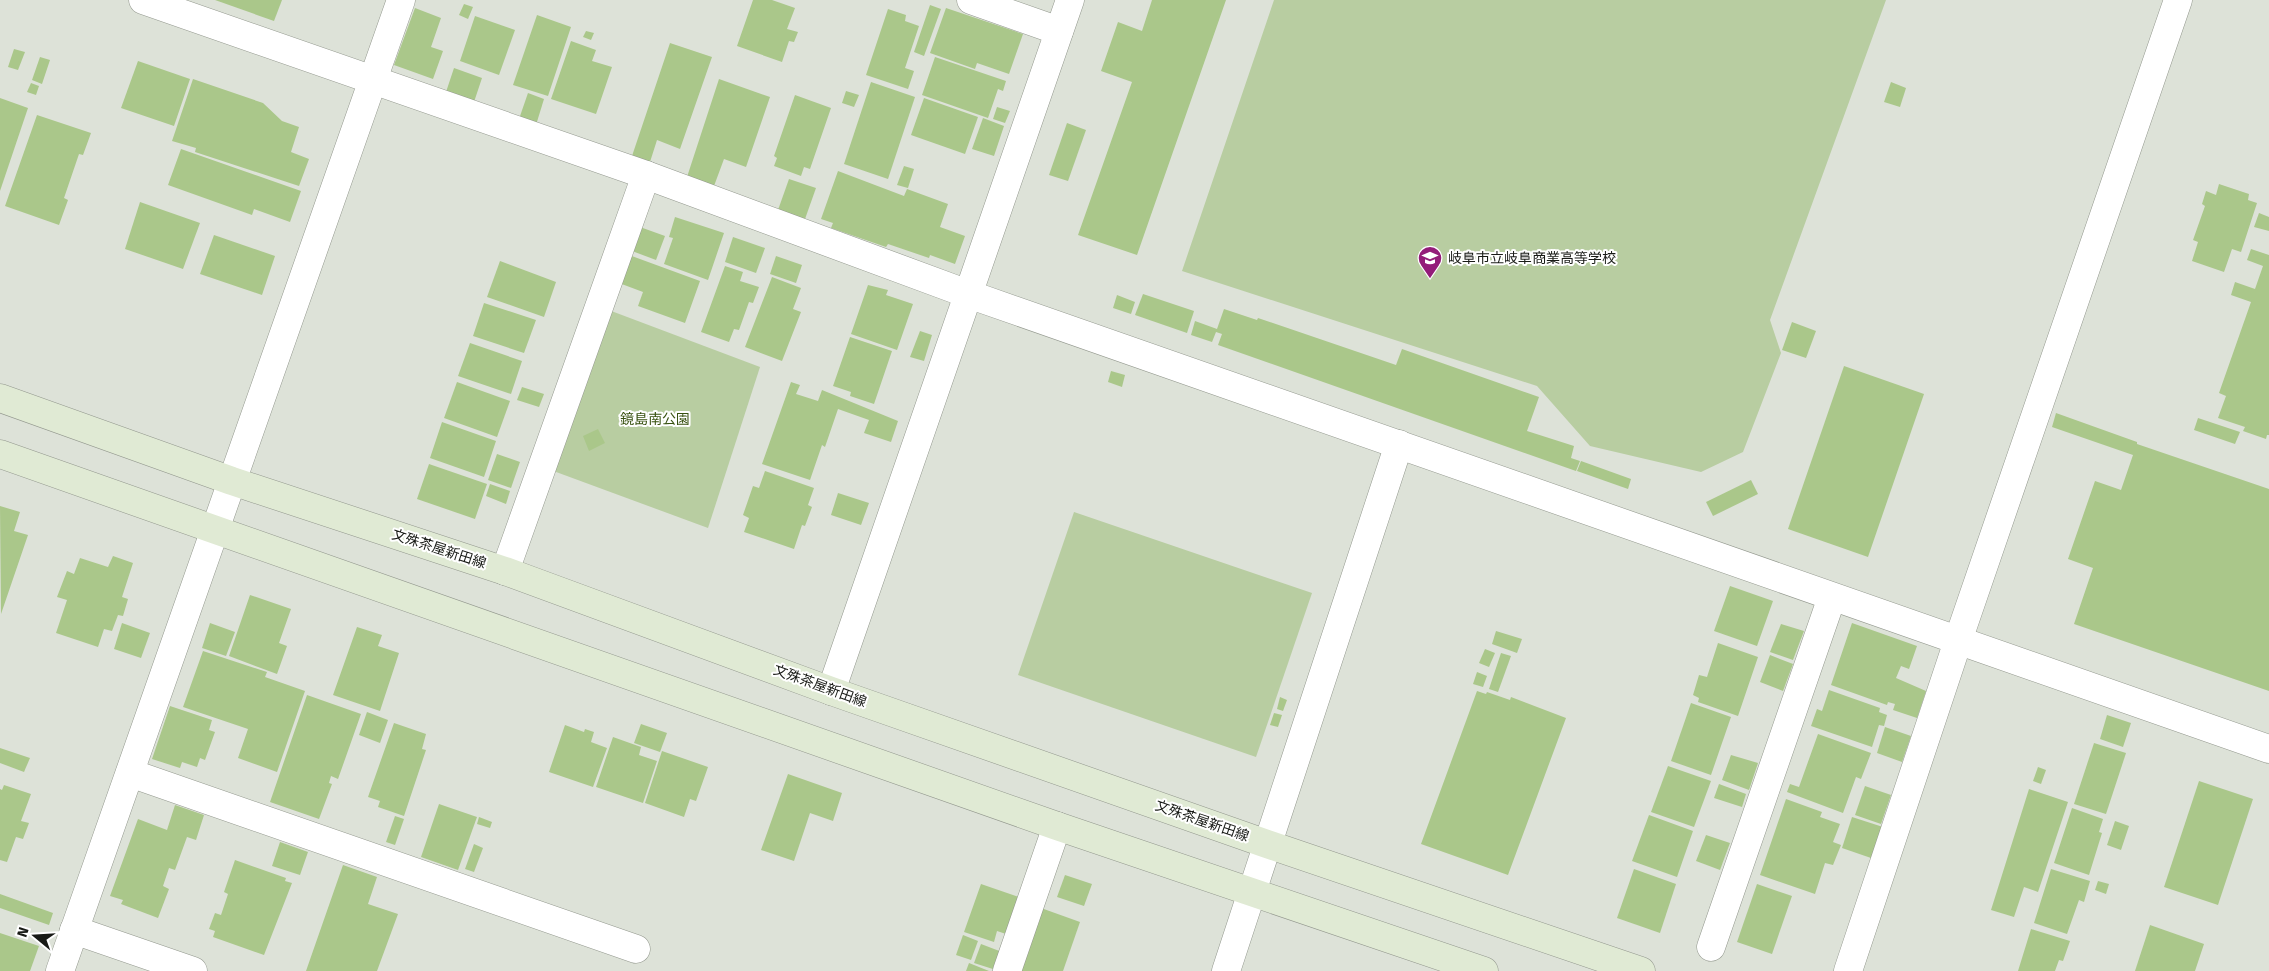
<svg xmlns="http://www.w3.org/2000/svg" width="2269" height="971" font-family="'Fira Sans','Noto Sans JP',sans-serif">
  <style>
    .green { fill: #b8cda1 }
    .building { fill: #aac78a }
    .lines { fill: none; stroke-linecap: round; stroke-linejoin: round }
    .minor-casing { stroke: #93988e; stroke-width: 29 }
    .secondary-casing { stroke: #93988e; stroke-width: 29 }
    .minor { stroke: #fff; stroke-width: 28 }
    .secondary { stroke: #e0ead4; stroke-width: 28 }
    .labels { text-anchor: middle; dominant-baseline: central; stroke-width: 4; stroke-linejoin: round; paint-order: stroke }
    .poi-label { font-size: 14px; fill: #181a16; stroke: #fff; text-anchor: start }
    .park-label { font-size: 14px; fill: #385110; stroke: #fff }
    .street-label { font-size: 14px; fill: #181a16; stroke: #fff }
  </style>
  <rect width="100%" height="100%" fill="#dde2d8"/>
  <g class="green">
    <polygon points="1274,0 1886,0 1770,320 1781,353 1743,452 1701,472 1590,446 1537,386 1182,271"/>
    <polygon points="606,309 760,367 708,528 548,469"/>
    <polygon points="1074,512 1312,593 1256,757 1018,675"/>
  </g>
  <g class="building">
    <polygon points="215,0 282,0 274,21"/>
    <polygon points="753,0 772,0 795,8 787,29 798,32 794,42 789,41 782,62 737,46"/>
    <polygon points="1152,0 1226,0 1137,255 1078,235 1132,82 1101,71 1118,22 1142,31"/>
    <polygon points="464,4 473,7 468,19 459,15"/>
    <polygon points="930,5 941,9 924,56 914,52"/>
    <polygon points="415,8 441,18 431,47 443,51 433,79 394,65"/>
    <polygon points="946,8 1023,34 1009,74 977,63 975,69 930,53"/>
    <polygon points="888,9 906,15 905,21 919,26 905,68 914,71 908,89 866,75"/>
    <polygon points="537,15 571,27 548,96 513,85"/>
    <polygon points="475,16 515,30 499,75 460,61"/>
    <polygon points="586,31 594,33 591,40 583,37"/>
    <polygon points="571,41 596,50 592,61 612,67 596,114 551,99"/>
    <polygon points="670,43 712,57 680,149 657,140 650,162 632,156"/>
    <polygon points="14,49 25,52 18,70 8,67"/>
    <polygon points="40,57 50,60 42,84 32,80"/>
    <polygon points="935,57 1006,81 1003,91 998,89 988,118 922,95"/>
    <polygon points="138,61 190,79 174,126 121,108"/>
    <polygon points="454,68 482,78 473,105 445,95"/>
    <polygon points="193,79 263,103 282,121 299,127 291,152 309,159 299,186 195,152 196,148 172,141"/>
    <polygon points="719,79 770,97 746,167 724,159 714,186 687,177"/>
    <polygon points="871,82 915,97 888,179 844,164"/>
    <polygon points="1891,82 1906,88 1900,107 1884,102"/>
    <polygon points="31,83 39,86 36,95 27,92"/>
    <polygon points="846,91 859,95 854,107 842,103"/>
    <polygon points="528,93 544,99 536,125 519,119"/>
    <polygon points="795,95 831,108 810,169 804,167 801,176 774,166 777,158 774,156"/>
    <polygon points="0,98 28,108 0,191"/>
    <polygon points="924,98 978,117 965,154 911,135"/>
    <polygon points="997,107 1010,111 1005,123 993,119"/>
    <polygon points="37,115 91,133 83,155 79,154 64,198 68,200 59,225 5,206"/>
    <polygon points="983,118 1004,126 994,156 972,149"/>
    <polygon points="1067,123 1086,130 1068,181 1049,175"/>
    <polygon points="181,149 301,191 290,222 254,209 252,215 168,185"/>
    <polygon points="904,166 914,169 908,188 897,185"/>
    <polygon points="838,171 904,196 907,189 948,204 940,227 965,236 955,264 930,255 929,258 888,244 886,247 831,228 833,223 821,219"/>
    <polygon points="789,179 816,188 805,219 778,210"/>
    <polygon points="2219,184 2249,194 2248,200 2257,203 2241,252 2232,249 2224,272 2192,261 2198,242 2193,240 2205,206 2202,204 2206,191 2216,195"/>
    <polygon points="140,202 200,223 183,269 125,249"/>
    <polygon points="2259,213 2269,217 2269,231 2254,227"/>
    <polygon points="675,217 724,233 708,280 664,264 673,238 669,237"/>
    <polygon points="640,227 665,236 656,260 632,251"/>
    <polygon points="214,235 275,256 262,295 200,274"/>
    <polygon points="733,237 765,248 756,273 725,262"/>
    <polygon points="2251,249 2269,255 2269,435 2267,435 2266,439 2243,431 2245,427 2218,418 2226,396 2219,393 2251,302 2231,295 2235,282 2255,289 2263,266 2247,260"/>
    <polygon points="629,255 700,281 685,323 638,306 643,292 619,283"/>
    <polygon points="776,256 802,265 796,283 770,274"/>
    <polygon points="500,261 556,282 544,317 487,297"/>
    <polygon points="725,266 743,272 740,281 759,287 753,303 749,302 739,330 734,329 729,342 701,332"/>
    <polygon points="772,277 801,288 793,309 801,312 782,361 745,347"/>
    <polygon points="868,285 888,290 886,295 913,304 897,350 851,334"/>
    <polygon points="1143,294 1194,311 1187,333 1135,315"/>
    <polygon points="1117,295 1135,302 1131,314 1113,308"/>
    <polygon points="484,303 536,320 524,353 473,336"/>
    <polygon points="1224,309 1257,320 1258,318 1396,365 1402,349 1539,397 1527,431 1574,446 1571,458 1580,461 1576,471 1218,345 1222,334 1216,332 1212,342 1191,335 1195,321 1217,329"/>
    <polygon points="1792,322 1816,331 1806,358 1782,350"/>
    <polygon points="920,331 932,335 924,361 910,357"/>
    <polygon points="850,337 892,351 874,404 850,396 851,392 833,386"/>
    <polygon points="470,343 522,361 511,394 458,376"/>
    <polygon points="1844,366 1924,394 1868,557 1788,529"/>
    <polygon points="1111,371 1125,375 1122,387 1108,382"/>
    <polygon points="457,382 510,401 497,437 444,418"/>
    <polygon points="791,382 800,385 796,394 818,401 822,390 898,421 891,442 864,433 869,420 838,409 825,447 822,445 810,480 762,464"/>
    <polygon points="522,387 544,394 539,407 517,400"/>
    <polygon points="2056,413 2137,442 2137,444 2269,489 2269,691 2074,624 2093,568 2068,559 2095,481 2121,490 2133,455 2052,427"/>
    <polygon points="2198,418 2240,432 2235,444 2194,430"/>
    <polygon points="442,422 496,441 484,477 430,458"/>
    <polygon points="598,429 605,443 589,451 583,436"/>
    <polygon points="497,454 520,462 511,488 488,480"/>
    <polygon points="1581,461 1631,479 1628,489 1577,471"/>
    <polygon points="429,464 487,484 475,519 417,499"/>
    <polygon points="765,471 814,488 808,505 812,507 805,526 802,525 794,549 744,532 749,518 743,515 753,486 759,488"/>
    <polygon points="1751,480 1758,494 1713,516 1706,502"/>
    <polygon points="490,484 510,491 506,504 486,496"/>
    <polygon points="838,493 869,503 861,525 831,515"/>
    <polygon points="0,506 20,512 14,531 28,535 1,614"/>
    <polygon points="113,556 133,563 122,597 128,599 123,616 118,615 112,631 104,629 98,647 56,633 67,600 57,597 67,571 74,574 80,558 108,567"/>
    <polygon points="1730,586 1773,601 1757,646 1714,631"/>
    <polygon points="250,595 291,609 279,643 287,646 277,674 229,656"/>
    <polygon points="122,623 150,633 141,658 114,649"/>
    <polygon points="210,623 235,632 226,656 202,648"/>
    <polygon points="1852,623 1917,646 1909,669 1901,666 1896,678 1926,691 1917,718 1893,710 1895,704 1888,702 1887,705 1831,685"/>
    <polygon points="1781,624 1804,631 1793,660 1770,652"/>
    <polygon points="357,627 382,635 378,646 399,653 380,711 333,695"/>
    <polygon points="1496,631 1522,639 1517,653 1492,644"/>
    <polygon points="1718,643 1758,657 1738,716 1698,702 1699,698 1693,695 1699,675 1707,677"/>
    <polygon points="1485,649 1495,653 1489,667 1479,663"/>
    <polygon points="203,651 267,672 265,677 305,691 277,772 238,758 248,729 183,707"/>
    <polygon points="1501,653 1511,656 1498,692 1489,689"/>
    <polygon points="1770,655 1793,664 1783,691 1760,682"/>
    <polygon points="1477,672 1487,676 1483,687 1473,684"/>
    <polygon points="1829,690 1880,708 1879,712 1887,715 1884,726 1879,725 1872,747 1811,726 1817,709 1822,711"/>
    <polygon points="1477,691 1486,694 1487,692 1510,700 1511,697 1566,718 1508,875 1421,844"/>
    <polygon points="307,695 361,714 338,779 331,776 329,783 332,784 319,819 270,802"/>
    <polygon points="1280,697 1287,700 1283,711 1277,709"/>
    <polygon points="1691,703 1731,717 1711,775 1671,761"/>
    <polygon points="170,706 212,720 209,730 215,732 205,760 200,758 197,767 182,762 180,768 152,759"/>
    <polygon points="367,712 388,720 380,743 359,735"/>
    <polygon points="1274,713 1282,715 1278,727 1270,725"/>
    <polygon points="2107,715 2131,723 2123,747 2100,739"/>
    <polygon points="394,723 426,734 422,749 426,750 404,816 378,807 380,801 368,797"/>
    <polygon points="641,724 667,733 660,752 634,743"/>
    <polygon points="565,725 584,732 585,729 594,732 591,742 607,748 593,787 549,772"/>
    <polygon points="1885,727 1911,736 1902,762 1877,753"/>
    <polygon points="1818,734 1871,753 1861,779 1856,777 1843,813 1787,792 1790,784 1799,787"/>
    <polygon points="613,737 641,747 639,755 657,761 643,803 596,787"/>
    <polygon points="2094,743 2126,753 2106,814 2074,804"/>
    <polygon points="0,748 30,758 24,772 0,763"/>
    <polygon points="662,751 708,767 696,801 690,799 684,817 645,803"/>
    <polygon points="1731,755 1758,763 1749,790 1722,780"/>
    <polygon points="1668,766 1711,781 1694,827 1651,812"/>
    <polygon points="2038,767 2046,770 2041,784 2033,781"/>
    <polygon points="788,774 842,793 833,821 810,813 794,861 761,850"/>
    <polygon points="2199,781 2253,799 2218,905 2164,887"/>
    <polygon points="1719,784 1746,794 1742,807 1714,798"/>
    <polygon points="4,785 31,794 21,821 29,823 23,839 16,837 7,862 0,860 0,789 2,790"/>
    <polygon points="1865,786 1891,795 1881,824 1855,815"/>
    <polygon points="2029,789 2068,802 2038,892 2024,887 2014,917 1991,910"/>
    <polygon points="1786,799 1822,812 1820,817 1840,824 1833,842 1841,845 1833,865 1825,863 1815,894 1760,875"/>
    <polygon points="439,804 477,817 458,870 421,857"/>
    <polygon points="175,805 204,815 196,840 187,837 175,870 169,868 163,886 169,889 158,918 121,904 123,900 110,896 138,819 167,830"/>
    <polygon points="2072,808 2103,819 2099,832 2102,833 2089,875 2054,863"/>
    <polygon points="1649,815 1693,831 1677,877 1632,861"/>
    <polygon points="395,816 404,819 395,845 386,842"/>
    <polygon points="479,817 492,822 490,828 477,824"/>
    <polygon points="1852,817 1883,827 1871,858 1842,848"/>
    <polygon points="2115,821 2129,826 2121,850 2107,845"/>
    <polygon points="1706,835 1730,843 1720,870 1696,861"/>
    <polygon points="280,842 308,852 300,875 272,866"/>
    <polygon points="474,844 483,848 474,872 465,869"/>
    <polygon points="235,860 286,878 285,881 292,883 264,955 213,937 215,931 209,929 215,913 221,915 228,894 224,892"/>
    <polygon points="343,865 377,877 368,904 398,914 377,971 306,971"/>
    <polygon points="1634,869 1676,884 1660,933 1617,918"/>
    <polygon points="2051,869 2090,881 2084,902 2079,900 2067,934 2034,923"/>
    <polygon points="1065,875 1092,884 1084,906 1057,897"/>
    <polygon points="2098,881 2109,884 2106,894 2095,890"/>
    <polygon points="981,884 1022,898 1009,935 997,931 994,942 964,932"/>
    <polygon points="1757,884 1792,896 1772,954 1737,942"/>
    <polygon points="0,894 53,913 49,925 0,908"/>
    <polygon points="1041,908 1080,922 1063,971 1019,971"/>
    <polygon points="2150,925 2204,944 2195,971 2135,971"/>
    <polygon points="2031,929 2070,941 2063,961 2059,960 2055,971 2018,971"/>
    <polygon points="0,933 39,946 30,971 0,971"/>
    <polygon points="963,935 978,941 971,960 956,955"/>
    <polygon points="981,944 1002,952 996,970 974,963"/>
    <polygon points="969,963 989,971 966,971"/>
  </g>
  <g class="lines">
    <g class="minor-casing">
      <g id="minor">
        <polyline points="143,0 646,175 968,294 2269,749"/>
        <polyline points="971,0 1059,31"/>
        <polyline points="505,571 646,175"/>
        <polyline points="831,691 1070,0"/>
        <polyline points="130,773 636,949"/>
        <polyline points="74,930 193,971"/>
        <polyline points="1711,947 1832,597"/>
        <polyline points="60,971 401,0"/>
        <polyline points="1007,971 1057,826"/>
        <polyline points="1226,971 1399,444"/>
        <polyline points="1848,971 1963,626 2178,0"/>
      </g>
    </g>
    <g class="secondary-casing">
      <g id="secondary">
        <polyline points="0,398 232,481 505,571 831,691 1267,844 1641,971"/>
        <polyline points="0,454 1057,826 1484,971"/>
      </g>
    </g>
    <use href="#minor" class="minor"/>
    <use href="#secondary" class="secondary"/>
  </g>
  <defs>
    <g id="school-pin" transform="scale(1.25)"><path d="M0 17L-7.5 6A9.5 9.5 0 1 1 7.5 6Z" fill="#931c79" stroke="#fff"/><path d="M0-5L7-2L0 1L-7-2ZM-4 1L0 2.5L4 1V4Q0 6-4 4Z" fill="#fff"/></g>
  </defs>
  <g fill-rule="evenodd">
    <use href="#school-pin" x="1430" y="258"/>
  </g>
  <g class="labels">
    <g class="poi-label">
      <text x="1448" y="258">岐阜市立岐阜商業高等学校</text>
    </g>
    <g class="park-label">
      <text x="655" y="419">鏡島南公園</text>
    </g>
    <g class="street-label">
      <text transform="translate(439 549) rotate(18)">文殊茶屋新田線</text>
      <text transform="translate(820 686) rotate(20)">文殊茶屋新田線</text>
      <text transform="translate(1202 821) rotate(19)">文殊茶屋新田線</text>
    </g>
  </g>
  <g transform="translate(35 936) rotate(288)" stroke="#ffffff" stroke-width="4" paint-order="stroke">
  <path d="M0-4L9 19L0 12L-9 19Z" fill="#181a16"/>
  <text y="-8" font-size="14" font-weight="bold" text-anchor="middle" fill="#181a16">N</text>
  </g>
</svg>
